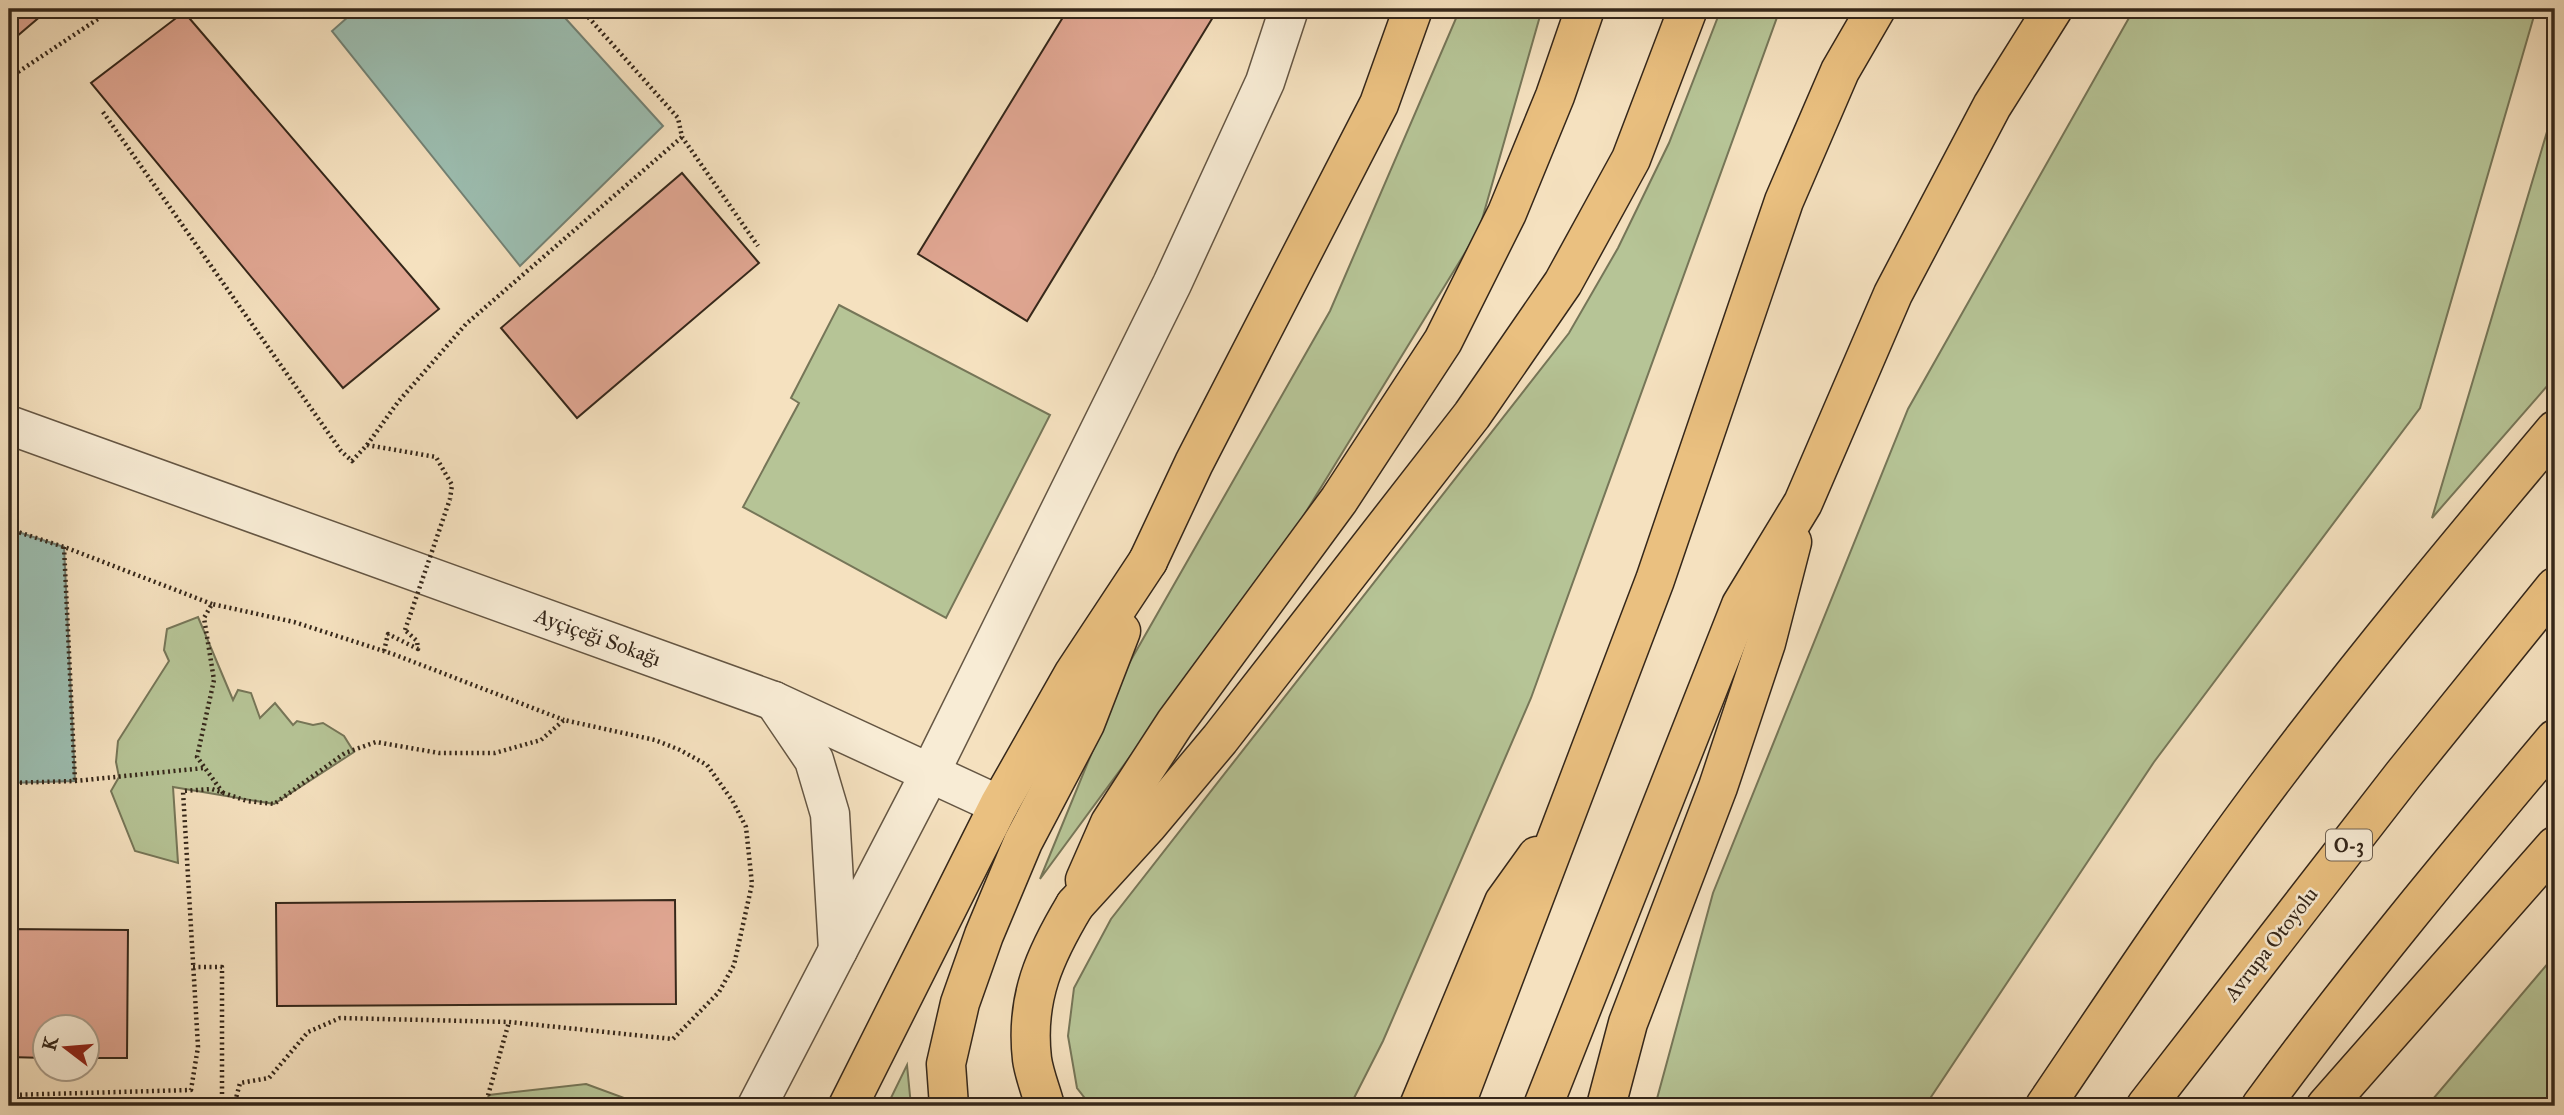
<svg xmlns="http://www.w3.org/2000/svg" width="2564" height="1115" font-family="'IM FELL Great Primer',serif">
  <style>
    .green { fill: #b6c496; stroke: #767658; stroke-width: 2 }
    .water { fill: #9cbeb1; stroke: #738275; stroke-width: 2 }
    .building { fill: #e0a692; stroke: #35271a; stroke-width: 2 }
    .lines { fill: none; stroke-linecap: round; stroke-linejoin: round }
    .minor-casing { stroke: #655643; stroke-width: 41 }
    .major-casing { stroke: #35271a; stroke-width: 41 }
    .highway-casing { stroke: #35271a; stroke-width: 41 }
    .path { stroke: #35271a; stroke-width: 4.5; stroke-dasharray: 2 3.5; stroke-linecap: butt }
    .minor { stroke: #f8ecd5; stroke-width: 38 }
    .major { stroke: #eac080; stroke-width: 38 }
    .highway { stroke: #eac080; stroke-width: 38 }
    .path-bridge { stroke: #35271a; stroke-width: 4.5; stroke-dasharray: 2 3.5; stroke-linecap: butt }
    .labels { text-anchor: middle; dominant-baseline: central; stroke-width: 5; stroke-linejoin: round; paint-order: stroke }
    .shield { fill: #f8ecd5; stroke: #706252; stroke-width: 2 }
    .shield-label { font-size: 19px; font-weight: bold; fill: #35271a }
    .street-label { font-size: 21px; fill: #35271a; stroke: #f8ecd5 }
  </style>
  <rect width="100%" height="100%" fill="#f5e1bf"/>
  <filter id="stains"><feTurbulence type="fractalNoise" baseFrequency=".00286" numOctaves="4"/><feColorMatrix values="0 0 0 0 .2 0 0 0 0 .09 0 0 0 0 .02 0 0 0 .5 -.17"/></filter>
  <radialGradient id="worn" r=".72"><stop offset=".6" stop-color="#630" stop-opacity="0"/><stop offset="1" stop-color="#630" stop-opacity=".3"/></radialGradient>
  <g class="green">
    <polygon points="1460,9 1542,9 1479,230 1285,546 1040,879 1127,667 1330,311"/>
    <polygon points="1721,9 1780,9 1531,698 1383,1041 1350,1106 1091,1106 1077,1088 1068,1036 1074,988 1111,919 1569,333 1618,248 1669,143"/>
    <polygon points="2134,9 2536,9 2420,408 2154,762 1925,1106 1655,1106 1713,893 1908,409"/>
    <polygon points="2555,105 2555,377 2432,518"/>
    <polygon points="839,305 1050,415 946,618 743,507 799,403 791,398"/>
    <polygon points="198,617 233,700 238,690 251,693 260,718 275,703 293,725 297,721 313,725 323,723 344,736 354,752 274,804 173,787 178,863 135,851 111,791 119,777 116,762 118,741 169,661 164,650 167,629"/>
    <polygon points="2555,955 2555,1106 2427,1106"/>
    <polygon points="907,1065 911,1106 887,1106"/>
    <polygon points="586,1084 627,1099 624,1106 485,1106 489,1095"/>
  </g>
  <g class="water">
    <polygon points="357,9 557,9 663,126 520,266 332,31"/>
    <polygon points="9,529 64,547 75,781 9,783"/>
  </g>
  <g class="building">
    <polygon points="9,9 49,9 9,43"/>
    <polygon points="1068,9 1218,9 1027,321 918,254"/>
    <polygon points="184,12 439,309 343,388 91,83"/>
    <polygon points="682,173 759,263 577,418 501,328"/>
    <polygon points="675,900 676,1004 277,1006 276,903"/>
    <polygon points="9,929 128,930 127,1058 88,1058 88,1028 46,1028 46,1058 9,1057"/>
  </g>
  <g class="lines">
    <g class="minor-casing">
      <g id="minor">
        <polyline points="9,425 774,701 999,805"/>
        <polyline points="774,701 814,760 830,814 838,950"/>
        <polyline points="757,1106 930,773 1172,284 1265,82 1289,9"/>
      </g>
    </g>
    <g class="major-casing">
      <g id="major">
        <polyline points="1148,561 1194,463 1379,104 1413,9"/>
        <polyline points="1085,880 1110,823 1175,723 1339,500 1443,341 1507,213 1555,96 1585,9"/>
        <polyline points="1075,905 1147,826 1220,739 1472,415 1563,283 1631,159 1688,9"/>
      </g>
    </g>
    <g class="highway-casing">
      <g id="highway">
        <polyline points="848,1106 999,805 1074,673 1148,561"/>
        <polyline points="949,1106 946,1064 960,1003 984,935 1023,842 1085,724 1121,631"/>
        <path d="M1045,1106C1041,1091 1034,1074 1032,1059C1025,998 1045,955 1075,905"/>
        <polyline points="1419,1106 1504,902 1537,856"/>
        <polyline points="1455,1106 1655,580 1784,201 1840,71 1876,9"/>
        <polyline points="1543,1106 1741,605 1803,503 1893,294 1992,106 2053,9"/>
        <polyline points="1606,1106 1628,1023 1718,787 1766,643 1792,542"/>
        <path d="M2045,1106C2120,995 2194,883 2275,776C2365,657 2460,543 2555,430"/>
        <polyline points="2146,1106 2403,775 2555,587"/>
        <path d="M2261,1106C2354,979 2454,859 2555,739"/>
        <polyline points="2326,1106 2555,846"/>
      </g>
    </g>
    <g class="path">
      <polyline points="581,9 678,118 682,137 758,246"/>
      <polyline points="9,78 113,9"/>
      <polyline points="103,112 341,451 352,461 367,445 436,457 452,485 450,499"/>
      <polyline points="367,445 398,402 466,324 682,137"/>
      <polyline points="9,529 67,548 212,604"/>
      <polyline points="64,547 75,781"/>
      <polyline points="384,651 388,634 418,649 417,641 405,630"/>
      <polyline points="9,783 75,781 204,768"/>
      <polyline points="223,793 197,757 214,680 204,618 212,604 294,622 393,654 564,720"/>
      <polyline points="9,1095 191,1090 198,1047 183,791 212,789 247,801 274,804 345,753 376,742 439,753 495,753 541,740 564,720 655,740 680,750 707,765 732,800 746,827 752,884 734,965 719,992 673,1039 509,1022 340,1018 308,1032 269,1078 240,1083 235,1102 222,1101 222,967 193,967"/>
      <polyline points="485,1106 509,1022"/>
    </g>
    <use href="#minor" class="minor"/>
    <use href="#major" class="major"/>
    <use href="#highway" class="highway"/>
    <polyline class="path-bridge" points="405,630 450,499"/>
  </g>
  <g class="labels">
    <rect class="shield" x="2326" y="829.5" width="46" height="31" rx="5"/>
    <g class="shield-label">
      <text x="2349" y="845">O-3</text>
    </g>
    <g class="street-label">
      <text transform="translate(598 637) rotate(20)">Ayçiçeği Sokağı</text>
      <text transform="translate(2271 944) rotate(-52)">Avrupa Otoyolu</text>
    </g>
  </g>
  <rect width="2564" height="1115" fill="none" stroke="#f5e1bf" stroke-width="35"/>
  <rect x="10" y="10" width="2543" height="1094" fill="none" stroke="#35271a" stroke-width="3.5"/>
  <rect x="18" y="18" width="2529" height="1080" fill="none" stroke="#35271a" stroke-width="2"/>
  <g transform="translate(66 1048) rotate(286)"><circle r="33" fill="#f8ecd5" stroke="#aa9d8a" stroke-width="2"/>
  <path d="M0-5L12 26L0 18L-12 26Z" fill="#8f2418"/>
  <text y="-10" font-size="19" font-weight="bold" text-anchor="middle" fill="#35271a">K</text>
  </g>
  <rect width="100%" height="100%" filter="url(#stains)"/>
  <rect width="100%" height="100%" fill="url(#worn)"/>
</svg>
